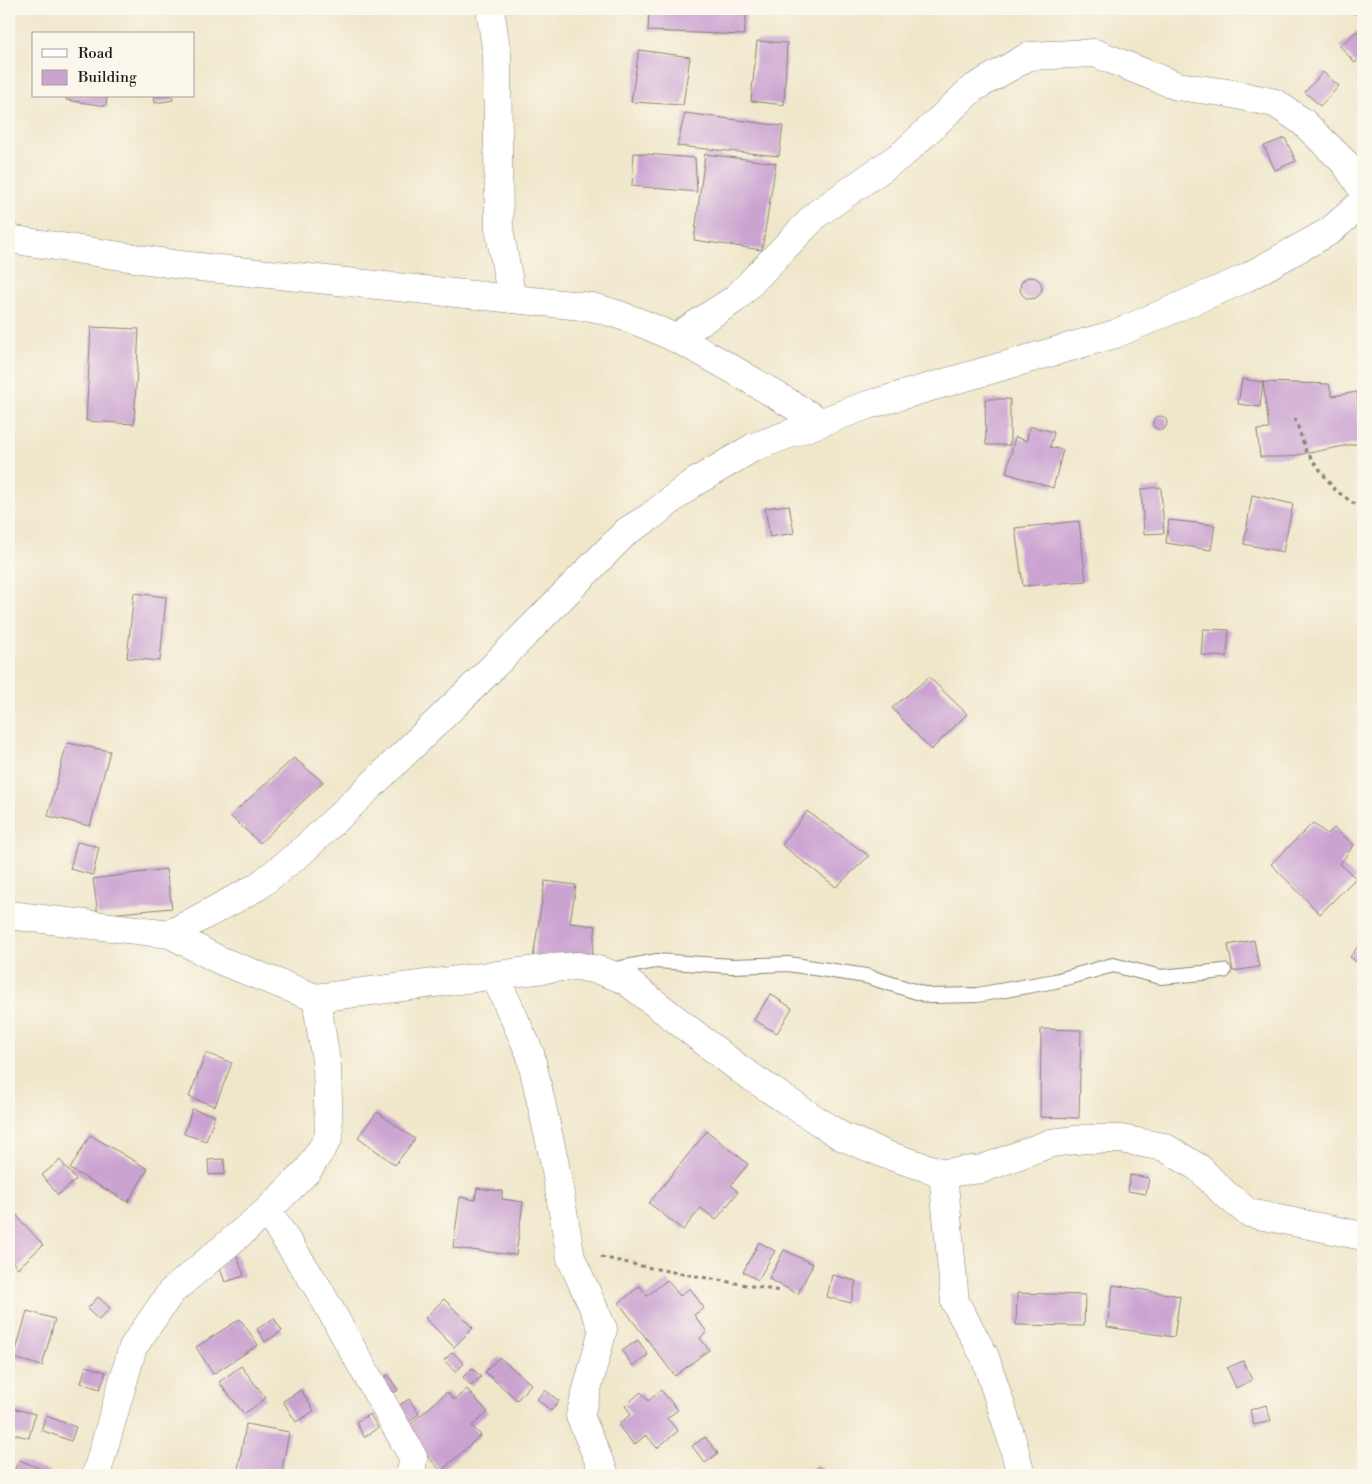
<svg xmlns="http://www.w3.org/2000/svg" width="1372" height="1484" font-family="'Libre Bodoni',serif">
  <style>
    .building { fill: #caa3d1 }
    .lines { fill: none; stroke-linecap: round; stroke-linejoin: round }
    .lane-casing { stroke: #868274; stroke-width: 16 }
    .street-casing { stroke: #868274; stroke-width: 29 }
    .path { stroke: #868274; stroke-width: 3; stroke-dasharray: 4 4; stroke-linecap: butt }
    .lane { stroke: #fff; stroke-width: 14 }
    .street { stroke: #fff; stroke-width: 28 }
  </style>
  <rect width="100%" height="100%" fill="#fbf7ec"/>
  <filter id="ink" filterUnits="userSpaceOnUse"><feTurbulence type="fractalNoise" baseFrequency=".02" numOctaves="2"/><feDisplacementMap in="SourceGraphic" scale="10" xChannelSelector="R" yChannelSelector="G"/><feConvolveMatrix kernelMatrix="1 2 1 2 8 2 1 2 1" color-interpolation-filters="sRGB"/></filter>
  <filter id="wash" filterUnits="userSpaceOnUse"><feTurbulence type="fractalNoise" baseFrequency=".0096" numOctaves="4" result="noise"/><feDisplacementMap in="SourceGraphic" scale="20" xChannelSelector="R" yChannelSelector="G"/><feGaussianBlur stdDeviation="1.12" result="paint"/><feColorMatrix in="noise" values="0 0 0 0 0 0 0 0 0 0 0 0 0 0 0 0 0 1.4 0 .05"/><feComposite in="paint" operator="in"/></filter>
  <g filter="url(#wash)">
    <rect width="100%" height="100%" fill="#f0e7cb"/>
    <g id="blocks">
      <g class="building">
        <polygon points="649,9 747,9 744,35 648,31"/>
        <polygon points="1343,9 1363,9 1360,16"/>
        <polygon points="1357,31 1363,39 1363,56 1355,63 1340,46"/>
        <polygon points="757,41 787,43 784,105 751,101"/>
        <polygon points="639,50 690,57 683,105 631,102"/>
        <polygon points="1323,72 1339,86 1320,106 1305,92"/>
        <polygon points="67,96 107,96 106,106 66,100"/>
        <polygon points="154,96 172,96 173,100 155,103"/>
        <polygon points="685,113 783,126 779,156 677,146"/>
        <polygon points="1285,138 1296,161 1275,170 1264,146"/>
        <polygon points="634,153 695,158 697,192 632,186"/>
        <polygon points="705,154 776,163 762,250 694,240"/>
        <circle cx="1031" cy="288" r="11"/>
        <polygon points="91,327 139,329 134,424 86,421"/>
        <polygon points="1242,379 1263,382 1260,407 1238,404"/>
        <polygon points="1263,382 1329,384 1332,396 1357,392 1360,443 1287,457 1260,457 1257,430 1269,429"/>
        <polygon points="985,399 1010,399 1010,445 986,445"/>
        <circle cx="1160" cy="423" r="7"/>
        <polygon points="1029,426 1054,432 1050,447 1063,450 1053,488 1006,473 1015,437 1027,441"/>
        <polygon points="1161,487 1164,533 1144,534 1141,489"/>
        <polygon points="1252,495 1293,504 1283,552 1244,544"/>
        <polygon points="789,505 794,533 770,537 765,508"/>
        <polygon points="1169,520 1215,525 1211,550 1166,543"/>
        <polygon points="1079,521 1086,581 1023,586 1015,528"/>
        <polygon points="134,593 166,597 160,661 127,658"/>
        <polygon points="1203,629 1229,630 1227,657 1201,655"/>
        <polygon points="929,677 967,714 931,750 892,708"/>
        <polygon points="67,743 110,751 90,826 48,816"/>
        <polygon points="294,758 323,782 260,843 230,816"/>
        <polygon points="807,811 869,856 836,887 782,845"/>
        <polygon points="1313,823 1327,834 1334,828 1354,845 1340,864 1356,878 1320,914 1271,864"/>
        <polygon points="77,842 99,847 93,875 70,869"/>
        <polygon points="166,869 172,908 98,915 93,879"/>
        <polygon points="545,881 576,885 570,923 596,926 591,964 533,958"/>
        <polygon points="1254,940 1259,967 1233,971 1228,945"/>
        <polygon points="1363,940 1363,967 1350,957"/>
        <polygon points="770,994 792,1008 777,1033 754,1020"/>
        <polygon points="1041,1029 1081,1030 1079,1118 1040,1117"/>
        <polygon points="206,1053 232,1063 215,1106 189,1097"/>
        <polygon points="192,1109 215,1116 206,1141 184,1134"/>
        <polygon points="377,1112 415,1139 395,1165 358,1137"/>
        <polygon points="707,1131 748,1164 731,1185 738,1192 716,1220 701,1208 683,1230 649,1203"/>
        <polygon points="90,1135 148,1169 128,1202 70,1169"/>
        <polygon points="224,1159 225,1174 209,1175 208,1160"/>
        <polygon points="60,1160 76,1180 58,1195 42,1175"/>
        <polygon points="1130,1175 1149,1178 1146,1194 1128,1191"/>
        <polygon points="477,1188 502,1191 502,1199 523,1202 516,1255 453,1248 460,1197 475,1200"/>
        <polygon points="9,1207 43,1245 18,1268 9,1258"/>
        <polygon points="759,1242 775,1251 758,1280 743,1272"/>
        <polygon points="784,1250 813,1264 798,1294 769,1279"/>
        <polygon points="236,1253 244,1276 225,1282 217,1260"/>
        <polygon points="832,1275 856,1281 851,1303 827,1297"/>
        <polygon points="667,1280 680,1296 690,1288 704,1308 694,1315 707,1332 700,1338 709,1350 675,1376 619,1303 640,1286 647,1296"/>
        <polygon points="1113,1285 1180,1296 1174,1337 1107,1327"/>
        <polygon points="1017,1293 1085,1295 1084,1326 1016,1325"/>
        <polygon points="98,1297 110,1308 99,1320 87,1309"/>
        <polygon points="444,1299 473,1328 454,1347 425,1318"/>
        <polygon points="27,1311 55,1319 42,1366 14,1358"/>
        <polygon points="274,1318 282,1331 265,1342 257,1329"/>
        <polygon points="240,1319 258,1345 213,1374 196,1347"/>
        <polygon points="638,1340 648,1355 633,1366 622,1351"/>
        <polygon points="453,1352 464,1364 455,1372 444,1360"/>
        <polygon points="499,1357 531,1384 517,1400 485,1372"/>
        <polygon points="1243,1361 1252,1380 1236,1388 1227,1368"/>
        <polygon points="86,1366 106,1372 100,1389 81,1383"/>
        <polygon points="241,1366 266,1398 244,1414 219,1382"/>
        <polygon points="472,1368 481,1377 471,1386 463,1377"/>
        <polygon points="388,1375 398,1390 388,1396 378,1380"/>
        <polygon points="467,1389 488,1412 472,1426 481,1435 441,1471 404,1430 447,1392 454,1400"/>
        <polygon points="301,1390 314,1411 296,1422 283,1401"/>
        <polygon points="545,1390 559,1401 551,1411 537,1399"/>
        <polygon points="661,1390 678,1410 667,1418 678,1431 657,1448 646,1435 634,1445 618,1425 631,1414 625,1406 641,1392 648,1401"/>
        <polygon points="409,1399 419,1414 406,1424 395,1408"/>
        <polygon points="1266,1405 1271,1421 1254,1425 1250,1410"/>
        <polygon points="9,1407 35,1414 29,1438 9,1433"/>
        <polygon points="370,1414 378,1428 364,1437 356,1422"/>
        <polygon points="46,1416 76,1427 71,1441 41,1430"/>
        <polygon points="246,1424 289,1432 281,1475 237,1475"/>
        <polygon points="705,1437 718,1453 705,1463 692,1446"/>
        <polygon points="19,1460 57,1475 12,1475"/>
        <polygon points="818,1466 832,1475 812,1475"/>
      </g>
    </g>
  </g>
  <g filter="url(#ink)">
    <use href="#blocks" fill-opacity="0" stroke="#868274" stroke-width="1"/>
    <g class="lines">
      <g class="lane-casing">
        <polyline id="lane" points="610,970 656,961 732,966 788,964 866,976 930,996 977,995 1055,981 1113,965 1161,977 1224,971"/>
      </g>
      <g class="street-casing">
        <g id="street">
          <polyline points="490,9 497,54 499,228 512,299"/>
          <path d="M9,239L180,265L592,307C673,327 749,380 821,422"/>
          <polyline points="675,338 735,299 817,214 904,153 972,89 1029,56 1095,53 1177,86 1228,93 1275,103 1303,122 1345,163 1363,190"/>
          <polyline points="9,915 170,934 257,887 300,853 350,806 470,690 627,531 650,517 690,485 754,447 868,405 1115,334 1244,279 1330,231 1363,202"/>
          <polyline points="495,976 530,1053 554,1160 571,1258 603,1329 580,1416 605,1475"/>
          <polyline points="316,998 552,968 578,966 602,971 625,980 741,1070 801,1110 841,1136 887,1155 943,1173 982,1169 1051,1143 1084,1139 1121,1139 1164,1147 1199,1168 1224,1193 1249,1213 1363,1236"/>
          <polyline points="943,1173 955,1302 985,1357 1012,1440 1021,1475"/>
          <polyline points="267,1211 318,1288 413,1457 412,1469 409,1475"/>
          <polyline points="96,1475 133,1347 171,1292 267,1211 308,1170 329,1137 327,1067 316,998 219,960 170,934"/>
        </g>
      </g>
      <g class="path">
        <polyline points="1295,418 1306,451 1335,490 1363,510"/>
        <polyline points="601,1257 651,1268 780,1291"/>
      </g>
      <use href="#lane" class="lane"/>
      <use href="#street" class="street"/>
    </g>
  </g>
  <rect width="1372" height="1484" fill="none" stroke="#fbf7ec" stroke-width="30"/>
  <rect x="32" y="32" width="162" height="65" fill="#fbf7ec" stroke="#a29f99"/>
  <rect x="42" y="49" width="25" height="8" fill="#ffffff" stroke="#a29f99"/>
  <text x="78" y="58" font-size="15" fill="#1c1c1c">Road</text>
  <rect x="42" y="70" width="25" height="15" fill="#caa3d1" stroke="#a29f99"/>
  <text x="78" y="82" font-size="15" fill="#1c1c1c">Building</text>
</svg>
